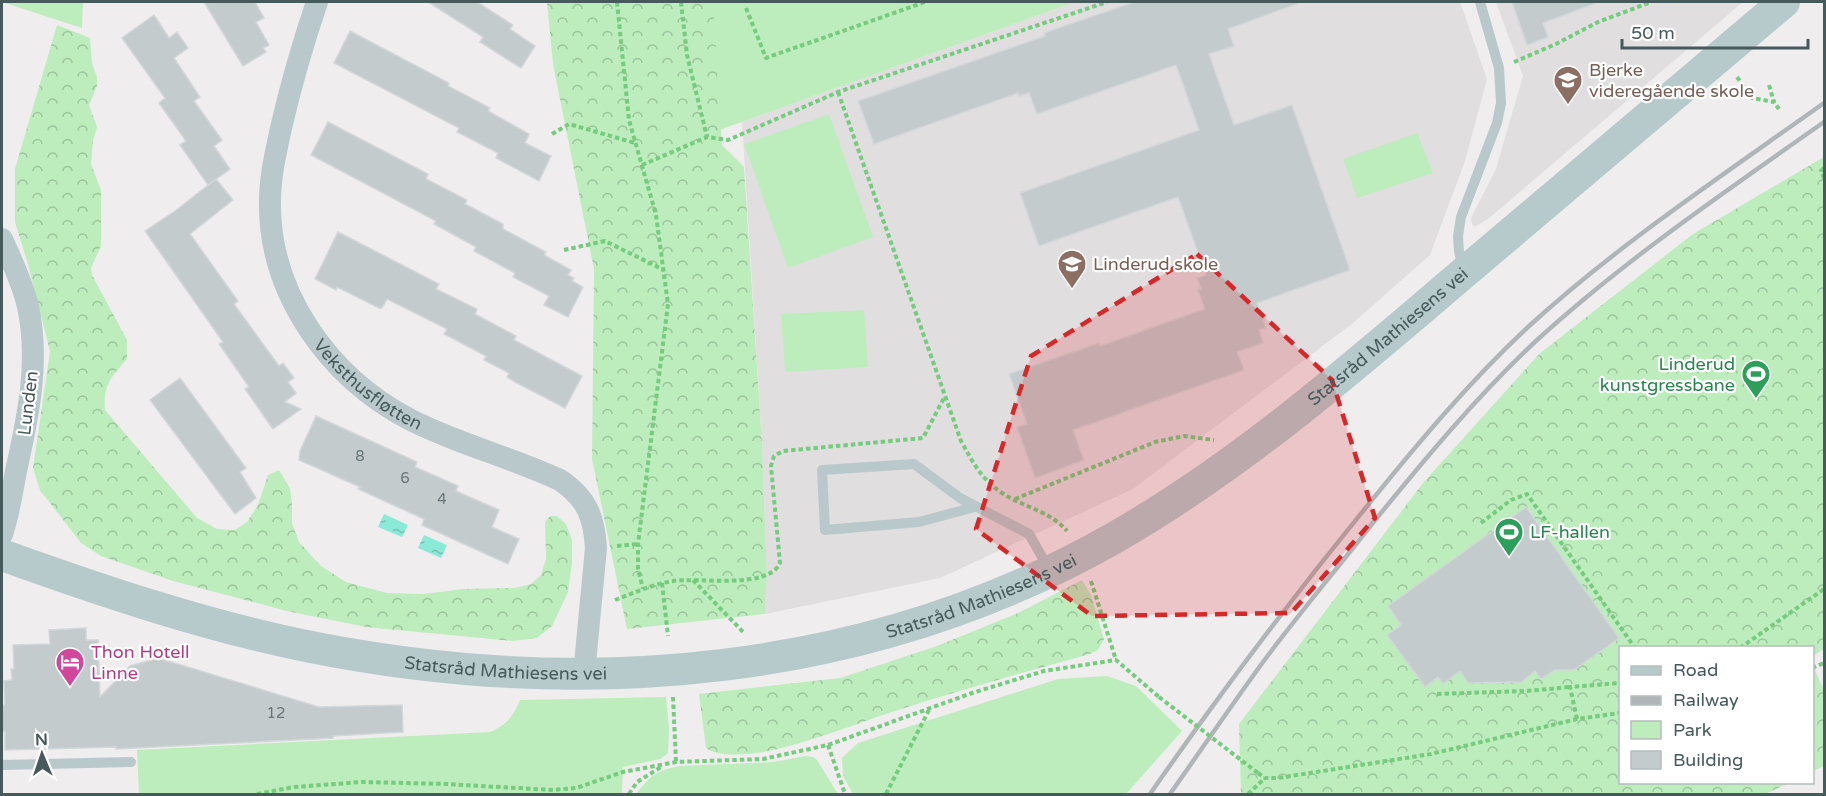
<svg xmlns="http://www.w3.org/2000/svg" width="1826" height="796" font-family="'Varela Round',sans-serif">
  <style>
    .education { fill: #e1dee0 }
    .green { fill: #bdedbc }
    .forest { fill: url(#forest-crowns) }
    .water { fill: url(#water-ripples) }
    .building { fill: #c4cbcd; stroke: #d2d7d9; stroke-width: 1.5 }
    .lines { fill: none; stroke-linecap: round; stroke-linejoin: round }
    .path { stroke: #75cb7e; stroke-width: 4; stroke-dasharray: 4.5 3; stroke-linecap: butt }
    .lane { stroke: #b9c9cb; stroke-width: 10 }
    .street { stroke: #b9c9cb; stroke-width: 22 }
    .secondary { stroke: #b6cacc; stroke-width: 32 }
    .rail { stroke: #b0b6b8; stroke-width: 4.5 }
    .path-bridge { stroke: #75cb7e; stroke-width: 4; stroke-dasharray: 4.5 3; stroke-linecap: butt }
    .marked { fill: #d62828; fill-opacity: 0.2; stroke: #d62828; stroke-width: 4.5; stroke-dasharray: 12 8; stroke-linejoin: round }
    .labels { text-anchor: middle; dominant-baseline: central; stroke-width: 4.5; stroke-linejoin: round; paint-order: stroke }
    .number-label { font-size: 15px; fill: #667678 }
    .education-label { font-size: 18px; fill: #785e54; stroke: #fff; text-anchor: start }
    .street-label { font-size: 18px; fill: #46595b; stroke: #fff }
    .leisure-label { font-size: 18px; fill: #27864d; stroke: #fff; text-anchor: end }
    .hotel-label { font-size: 18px; fill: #b23c85; stroke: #fff; text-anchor: start }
  </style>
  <defs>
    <pattern id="forest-crowns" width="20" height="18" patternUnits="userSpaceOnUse" patternTransform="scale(1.5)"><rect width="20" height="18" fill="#bdedbc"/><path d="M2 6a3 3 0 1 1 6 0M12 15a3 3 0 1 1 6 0" fill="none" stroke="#9bc39c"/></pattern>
    <pattern id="water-ripples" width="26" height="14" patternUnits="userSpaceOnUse" patternTransform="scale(1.5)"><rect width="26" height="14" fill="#8aead7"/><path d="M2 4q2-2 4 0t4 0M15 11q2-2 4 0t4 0" fill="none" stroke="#73c1b1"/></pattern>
  </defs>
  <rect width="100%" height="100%" fill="#f0edef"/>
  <g class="education">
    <polygon points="1075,2 1460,2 1487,79 1465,161 1430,255 1353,323 1133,489 940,578 765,614 767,577 762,444 742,122"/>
    <polygon points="1496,2 1743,2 1488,219 1475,227 1472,224 1471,218 1496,169 1523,76"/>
  </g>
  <g class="green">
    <polygon points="2,2 83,2 82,28"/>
    <polygon points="705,2 1075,2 711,133"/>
    <polygon points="829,114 873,237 788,268 744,144"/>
    <polygon points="1417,133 1433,173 1357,198 1343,159"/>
    <polygon points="864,310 868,367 785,372 781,314"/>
    <polygon points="1107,676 1136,686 1182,731 1126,794 853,794 843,776 842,758 858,743 1058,679"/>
    <path d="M666,697L669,729L668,753L660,759L623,767L622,794H139L137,750L490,732C507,724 513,717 520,700Z"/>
    <path d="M805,756L813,757L817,760L838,794H636C652,775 655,771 680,766L774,762Z"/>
  </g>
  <g class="forest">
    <polygon points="547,2 713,2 722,145 744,167 762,444 767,577 765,614 627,629 592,459 594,269 553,64"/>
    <path d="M57,25L90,38L92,63L97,77V86L89,105L97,127L93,141L91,164L101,190V246L91,268L92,275L127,340V359C111,377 103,385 105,410L197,518L217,529L235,530L247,522L258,505L268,475L279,470L290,488L292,504V523L299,542L321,566L346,582L387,593L423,594L463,589L515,588L531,584L541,575L546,559L545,522L550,516H557L566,524L572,540V563L568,592L552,626L537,638L513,641L366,627L287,611L173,581L101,556L81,543L40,490L33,468L50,351L28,264L15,222V169Z"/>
    <polygon points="1824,157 1824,649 1813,656 1812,648 1620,648 1620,782 1789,783 1765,794 1241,794 1239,724 1423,483 1539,354 1693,234"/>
    <path d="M1082,580L1091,595L1104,639L1098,650L1090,654C1024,672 957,691 892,712C850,726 808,743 764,752C749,754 719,758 706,748L699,694L840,678L937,646L1018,613Z"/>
    <polygon points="1813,665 1824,691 1824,766 1813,771"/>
  </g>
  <g class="water">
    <polygon points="384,514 408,525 402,537 378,527"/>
    <polygon points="424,535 447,545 441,558 418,548"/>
  </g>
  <g class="building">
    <polygon points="204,2 255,2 264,18 256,22 269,45 263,48 266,52 243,66"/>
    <polygon points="428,2 477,2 513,25 510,29 535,46 521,68 480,42 483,37"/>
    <polygon points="1134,2 1297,2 1297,4 1228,29 1234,46 1209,54 1234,125 1292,105 1350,270 1257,303 1266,328 1259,330 1263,343 1237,352 1244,370 1073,430 1084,460 1035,478 1017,427 1027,424 1009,374 1099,343 1100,346 1205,309 1198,290 1201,289 1197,278 1206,275 1178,197 1039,246 1020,193 1199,130 1176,65 1037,114 1029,93 1019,96 1018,93 874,144 858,101 1045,36 1044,33"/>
    <polygon points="1512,2 1594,2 1594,4 1543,23 1548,37 1527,45"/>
    <polygon points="154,15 169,38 177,32 188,48 174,58 200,97 194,101 222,140 214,146 230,169 208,185 180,145 186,141 159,103 165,98 122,38"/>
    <polygon points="350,31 449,83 448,86 490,108 488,111 529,134 525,143 551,156 539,181 496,158 498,153 457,132 459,128 334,63"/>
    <polygon points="328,122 428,174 426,179 467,200 465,204 503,224 503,229 546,252 544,255 571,270 568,275 574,278 572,281 583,287 568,317 544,305 549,296 513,277 515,273 474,251 476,247 434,224 436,221 311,155"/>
    <polygon points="216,179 233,200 190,234 238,301 234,304 279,366 283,363 294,378 288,382 296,393 285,402 301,409 273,429 245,389 249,387 219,344 223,342 145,231 175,211"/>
    <polygon points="338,232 439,284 436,289 477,309 475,314 516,336 514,340 582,376 565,408 515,382 507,377 509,373 484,360 486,356 444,334 447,329 387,299 382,308 379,308 337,287 336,290 315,279"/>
    <polygon points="180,378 246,468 240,472 256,498 235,514 150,400"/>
    <polygon points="316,416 417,462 415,467 458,486 456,491 499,510 492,527 519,539 508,564 422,525 424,519 358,489 360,487 299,460 300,451"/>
    <polygon points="1526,507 1619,638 1574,670 1555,670 1541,679 1535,671 1522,682 1468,683 1460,671 1443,684 1438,677 1425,687 1387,635 1401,625 1388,606"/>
    <polygon points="86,628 86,640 98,640 100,697 130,666 158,658 319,707 402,705 403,732 333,736 333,738 116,749 116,747 5,750 5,731 2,731 2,708 5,704 4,681 12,680 11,669 14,669 13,645 50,644 49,630"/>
  </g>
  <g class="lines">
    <g class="path">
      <polyline points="617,2 629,120 656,215 668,304 638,544 638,569 643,589"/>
      <polyline points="681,2 687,55 707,137"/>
      <polyline points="746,8 766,58 925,2"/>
      <polyline points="1514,62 1556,44 1598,22 1651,2"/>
      <polyline points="1737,77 1752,98 1774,102 1779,109"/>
      <polyline points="1769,85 1774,102"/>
      <path d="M838,92L961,441C973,462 980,478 1002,493C1023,507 1050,511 1067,531"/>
      <polyline points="552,134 569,124 635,143"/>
      <polyline points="642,165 707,137 728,140 838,92 1107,2"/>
      <polyline points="1824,168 1821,171 1824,178"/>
      <polyline points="564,250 605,241 664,270"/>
      <polyline points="1015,499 1155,442 1184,436 1214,440"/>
      <polyline points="1481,523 1511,500 1527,494 1635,648"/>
      <polyline points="617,546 638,544"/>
      <polyline points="693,580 744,633"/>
      <polyline points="1091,581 1116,660"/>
      <polyline points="662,583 668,636"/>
      <path d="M615,600C634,593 653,584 673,581C698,577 768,590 780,563L771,466L774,456L783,451L923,438L945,396"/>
      <polyline points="1740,648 1824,589"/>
      <polyline points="1812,668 1824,663"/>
      <polyline points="1437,694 1527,691 1570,687"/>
      <polyline points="673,697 676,762"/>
      <polyline points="1577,719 1570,687 1620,683"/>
      <polyline points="828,745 845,794"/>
      <polyline points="1258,773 1265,778 1278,778 1431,754 1577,719 1620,713"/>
      <polyline points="257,794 294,787 362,782 446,784 553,790 576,788 623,772 676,762 763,759 828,745 972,693 1044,671 1116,660 1159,697"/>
      <polyline points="629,794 637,782 661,767"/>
      <polyline points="886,794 929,710"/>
      <polyline points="1248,794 1265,778"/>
    </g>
    <g class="lane">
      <polyline points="1463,269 1459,251 1458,236 1461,217 1497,123 1501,103 1499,68 1480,2"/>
      <polyline points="975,507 919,522 825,530 822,470 914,464 960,498 1029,534 1049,569"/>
      <polyline points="2,765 131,762"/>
    </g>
    <g class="street">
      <path id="s1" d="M317,2C303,43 291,85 281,128C276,152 270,176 270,200C268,293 329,377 409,419C457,444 511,457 560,480C587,498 594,517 596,548L584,674"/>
      <path d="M2,239C11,260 23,283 28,307C40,362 28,417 16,471C12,492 9,514 2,534"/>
    </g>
    <path class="secondary" id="s2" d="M2,555C102,591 206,626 311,647C584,701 870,677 1114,538C1240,466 1351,369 1460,276C1568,184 1676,93 1784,2"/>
    <g class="rail">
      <path d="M1150,794C1219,695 1291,599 1368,505C1418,443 1470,381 1528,327C1620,243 1723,175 1824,103"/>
      <path d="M1170,794C1201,750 1231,706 1263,662C1298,615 1336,570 1372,524C1424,460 1477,396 1537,340C1626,259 1726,191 1824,122"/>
    </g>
    <polyline class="path-bridge" points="1159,697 1258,773"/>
  </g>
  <path class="marked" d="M1197,254L1332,380L1375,518L1291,613L1092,616L976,529L1031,356Z"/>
  <defs>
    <g id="school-pin" transform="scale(1.5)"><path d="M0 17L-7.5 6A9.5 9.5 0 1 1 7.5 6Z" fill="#8d6e63" stroke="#fff"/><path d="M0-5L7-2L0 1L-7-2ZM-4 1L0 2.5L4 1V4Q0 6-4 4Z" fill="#fff"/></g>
    <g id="stadium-pin" transform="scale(1.5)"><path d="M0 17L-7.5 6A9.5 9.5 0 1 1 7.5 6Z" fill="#2e9e5b" stroke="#fff"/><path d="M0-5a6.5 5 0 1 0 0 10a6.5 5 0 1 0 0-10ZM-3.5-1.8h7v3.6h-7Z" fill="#fff"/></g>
    <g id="hotel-pin" transform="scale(1.5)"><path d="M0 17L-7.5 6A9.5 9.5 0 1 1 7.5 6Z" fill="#d1479c" stroke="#fff"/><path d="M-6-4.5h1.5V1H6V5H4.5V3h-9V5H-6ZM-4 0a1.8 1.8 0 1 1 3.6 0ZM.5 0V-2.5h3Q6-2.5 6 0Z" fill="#fff"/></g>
  </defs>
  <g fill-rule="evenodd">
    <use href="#school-pin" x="1568" y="80"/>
    <use href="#school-pin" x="1072" y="264"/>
    <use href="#stadium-pin" x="1756" y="374"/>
    <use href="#stadium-pin" x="1509" y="532"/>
    <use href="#hotel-pin" x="70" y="662"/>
  </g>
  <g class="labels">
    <g class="number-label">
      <text x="360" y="456">8</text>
      <text x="405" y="478">6</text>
      <text x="442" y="499">4</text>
      <text x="276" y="713">12</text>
    </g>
    <g class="education-label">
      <text x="1589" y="70">Bjerke<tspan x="1589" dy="21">videregående skole</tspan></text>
      <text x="1093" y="264">Linderud skole</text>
    </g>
    <g class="street-label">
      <text stroke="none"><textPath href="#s2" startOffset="1491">Statsråd Mathiesens vei</textPath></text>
      <text stroke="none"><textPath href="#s1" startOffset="423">Veksthusfløtten</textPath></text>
      <text transform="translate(28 403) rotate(-83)">Lunden</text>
      <text stroke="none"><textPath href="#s2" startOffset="1005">Statsråd Mathiesens vei</textPath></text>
      <text stroke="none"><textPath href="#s2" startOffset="519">Statsråd Mathiesens vei</textPath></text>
    </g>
    <g class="leisure-label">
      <text x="1735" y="364">Linderud<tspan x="1735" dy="21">kunstgressbane</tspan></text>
      <text x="1530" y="532" text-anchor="start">LF-hallen</text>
    </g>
    <g class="hotel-label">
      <text x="91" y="652">Thon Hotell<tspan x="91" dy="21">Linne</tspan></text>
    </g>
  </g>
  <rect width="1826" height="796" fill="none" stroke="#46595b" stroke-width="6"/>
  <rect x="1619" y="646" width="195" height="138" fill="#ffffff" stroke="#b5bdbd" stroke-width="1.5"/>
  <rect x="1631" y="666" width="30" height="9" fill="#b6cacc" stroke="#b5bdbd" stroke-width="1.5"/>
  <text x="1673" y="676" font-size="18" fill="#46595b">Road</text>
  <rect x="1631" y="696" width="30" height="9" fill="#b0b6b8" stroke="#b5bdbd" stroke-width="1.5"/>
  <text x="1673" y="706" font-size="18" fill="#46595b">Railway</text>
  <rect x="1631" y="721" width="30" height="18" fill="#bdedbc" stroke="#b5bdbd" stroke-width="1.5"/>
  <text x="1673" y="736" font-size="18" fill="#46595b">Park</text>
  <rect x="1631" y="751" width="30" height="18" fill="#c4cbcd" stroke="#b5bdbd" stroke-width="1.5"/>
  <text x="1673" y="766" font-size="18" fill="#46595b">Building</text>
  <g transform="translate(42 754) rotate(358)" stroke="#ffffff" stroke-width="4.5" paint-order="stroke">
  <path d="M0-4.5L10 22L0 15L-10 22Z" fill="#46595b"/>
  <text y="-9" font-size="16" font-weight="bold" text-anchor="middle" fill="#46595b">N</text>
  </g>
  <path d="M1622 39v9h186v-9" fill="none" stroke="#46595b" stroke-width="3"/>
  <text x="1631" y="39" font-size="18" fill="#46595b" stroke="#ffffff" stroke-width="4.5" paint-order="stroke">50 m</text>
</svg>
